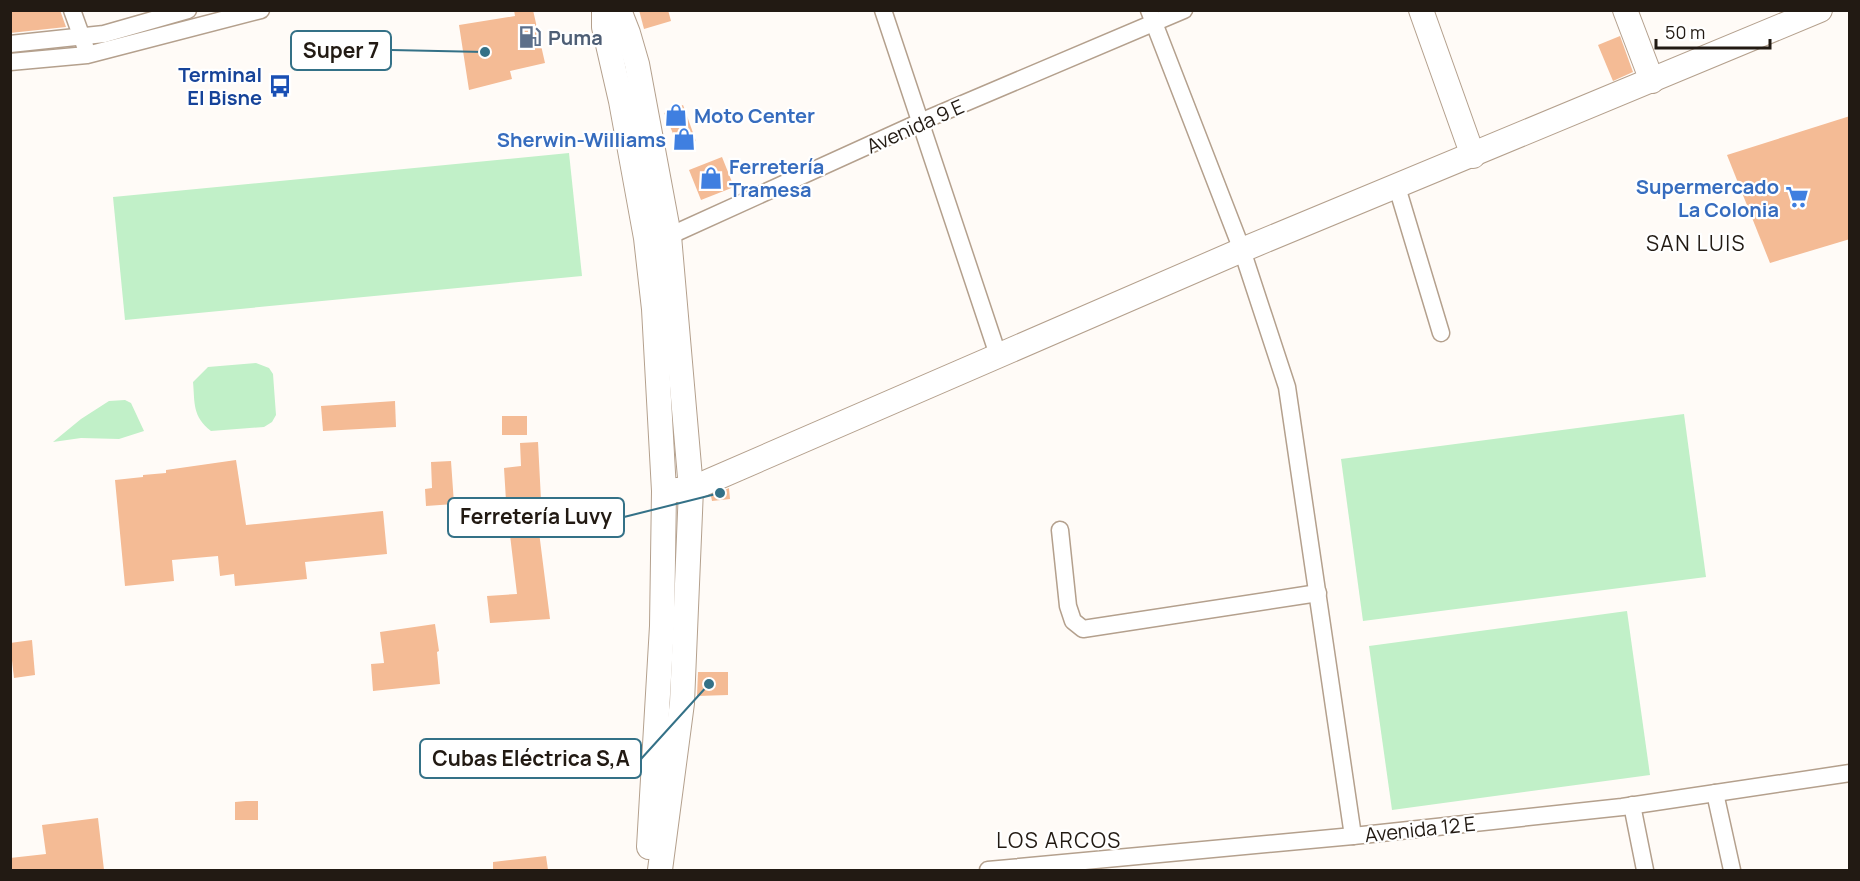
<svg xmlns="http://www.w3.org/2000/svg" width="1860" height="881" font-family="Manrope,sans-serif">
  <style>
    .green { fill: #c1f0c8 }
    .building { fill: #f4bb95 }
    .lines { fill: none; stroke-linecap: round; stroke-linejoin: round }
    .street-casing { stroke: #b4a08d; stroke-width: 19 }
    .secondary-casing { stroke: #b4a08d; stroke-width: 26 }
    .street { stroke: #fff; stroke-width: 16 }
    .secondary { stroke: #fff; stroke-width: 24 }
    .labels { text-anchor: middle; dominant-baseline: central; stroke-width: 4.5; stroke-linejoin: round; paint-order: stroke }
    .service-label { font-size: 20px; font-weight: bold; fill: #4e5e75; stroke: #fff; text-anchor: start }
    .transit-label { font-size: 20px; font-weight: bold; fill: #164399; stroke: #fff; text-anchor: end }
    .shop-label { font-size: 20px; font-weight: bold; fill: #366cbe; stroke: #fff; text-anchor: start }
    .street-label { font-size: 20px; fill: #221a13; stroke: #fff }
    .neighbourhood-label { font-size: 21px; letter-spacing: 1.5px; fill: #221a13; stroke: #fff }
    .leader { fill: none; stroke: #347187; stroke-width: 2 }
    .callout-dot { fill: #347187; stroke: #fff; stroke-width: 2 }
    .callout { fill: #fff; stroke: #347187; stroke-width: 2 }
    .callout-label { font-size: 21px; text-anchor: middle; font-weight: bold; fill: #221a13 }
  </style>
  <rect width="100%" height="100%" fill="#fffbf7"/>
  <g class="green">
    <polygon points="569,153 582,276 125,320 113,197"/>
    <path d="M256,363L269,368L273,374L276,415L272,422L264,427L211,431C192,416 195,403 193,382L208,367Z"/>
    <polygon points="125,400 131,403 144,431 119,439 81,438 53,442 81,419 109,401"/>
    <polygon points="1684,414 1706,577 1363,621 1341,459"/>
    <polygon points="1627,611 1650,775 1392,810 1369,646"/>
  </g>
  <g class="building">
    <polygon points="10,10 60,10 66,27 10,33"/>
    <polygon points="514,10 533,10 545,63 510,71 512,79 469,90 459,25 515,16"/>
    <polygon points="639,10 668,10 671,21 644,29"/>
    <polygon points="1620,36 1633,72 1613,81 1598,45"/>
    <polygon points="683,105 696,141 679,147 664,113"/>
    <polygon points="1850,116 1850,239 1770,263 1727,155"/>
    <polygon points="722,157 734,187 701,200 689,170"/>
    <polygon points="395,401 396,427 323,431 321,406"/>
    <rect x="502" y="416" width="25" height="19"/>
    <polygon points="538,442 541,500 506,501 504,468 521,466 520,443"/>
    <polygon points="236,460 246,525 383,511 387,554 305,562 307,579 235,586 234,574 220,576 218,556 172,560 174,581 125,586 115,480 143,477 143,475 166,473 166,470"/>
    <polygon points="451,461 454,504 426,506 425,489 432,488 431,462"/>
    <polygon points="729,488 730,499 712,501 711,496"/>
    <polygon points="539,532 550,619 490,623 487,596 517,594 510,535"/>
    <polygon points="435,624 439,651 437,652 440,684 373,691 371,664 384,663 380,632"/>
    <polygon points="32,640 35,675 14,678 10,643"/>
    <polygon points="698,672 728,672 728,695 697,696"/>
    <polygon points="246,801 258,801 258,820 235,820 235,802"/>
    <polygon points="98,818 104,870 10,870 10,858 46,854 42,825"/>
    <polygon points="546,856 548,870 493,870 493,862"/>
  </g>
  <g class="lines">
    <g class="street-casing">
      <g id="street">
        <polyline points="72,10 85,46"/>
        <polyline points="883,10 998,355"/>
        <polyline points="1149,10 1242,250 1287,387 1353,836"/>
        <polyline points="10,44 104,34 188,10"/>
        <polyline points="10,62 87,55 261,10"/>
        <polyline points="1397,187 1441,333"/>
        <polyline points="659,237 669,236 920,122 1184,10"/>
        <polyline points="1060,530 1068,606 1073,621 1083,629 1318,593"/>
        <polyline points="1715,793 1732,870"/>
        <polyline points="1632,805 1645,870"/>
        <polyline points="988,870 1353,836 1622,807 1850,773"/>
      </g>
    </g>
    <g class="secondary-casing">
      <g id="secondary">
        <polyline points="604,10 604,27 621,101 646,238 654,309 664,491 662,626 649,847"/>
        <polyline points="619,10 628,33 637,64 669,236 691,489 682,703 660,870"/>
        <polyline points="1421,10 1473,156"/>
        <polyline points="1625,10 1652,81"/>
        <polyline points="664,491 691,489 1242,250 1820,10"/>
      </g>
    </g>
    <use href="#street" class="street"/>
    <use href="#secondary" class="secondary"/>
  </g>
  <defs>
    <g id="fuel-bare" transform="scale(1.8)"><path d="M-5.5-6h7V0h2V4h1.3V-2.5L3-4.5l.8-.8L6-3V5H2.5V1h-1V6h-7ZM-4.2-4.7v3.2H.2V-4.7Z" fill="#5c6f8a" stroke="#fff" stroke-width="2.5" paint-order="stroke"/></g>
    <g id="bus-bare" transform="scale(1.8)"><path d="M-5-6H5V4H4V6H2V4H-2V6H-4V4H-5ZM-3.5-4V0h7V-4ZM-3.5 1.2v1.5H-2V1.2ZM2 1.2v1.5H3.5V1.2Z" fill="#1a4fb4" stroke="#fff" stroke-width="2.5" paint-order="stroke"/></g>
    <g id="shop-bare" transform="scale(1.8)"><path d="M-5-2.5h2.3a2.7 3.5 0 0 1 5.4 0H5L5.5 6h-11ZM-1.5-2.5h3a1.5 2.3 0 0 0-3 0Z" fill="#3f7fe0" stroke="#fff" stroke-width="2.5" paint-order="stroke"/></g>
    <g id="supermarket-bare" transform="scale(1.8)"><path d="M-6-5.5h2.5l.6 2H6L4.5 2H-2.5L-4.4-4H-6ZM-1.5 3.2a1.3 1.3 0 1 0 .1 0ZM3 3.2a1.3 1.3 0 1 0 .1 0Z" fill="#3f7fe0" stroke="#fff" stroke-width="2.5" paint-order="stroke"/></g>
  </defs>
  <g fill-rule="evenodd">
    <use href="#fuel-bare" x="530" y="37"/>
    <use href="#bus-bare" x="280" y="86"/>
    <use href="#shop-bare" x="676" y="115"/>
    <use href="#shop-bare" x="684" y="139"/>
    <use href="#shop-bare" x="711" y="178"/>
    <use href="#supermarket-bare" x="1797" y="197"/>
  </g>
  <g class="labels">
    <g class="service-label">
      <text x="548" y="37">Puma</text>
    </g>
    <g class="transit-label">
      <text x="262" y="74">Terminal<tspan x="262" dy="23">El Bisne</tspan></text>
    </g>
    <g class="shop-label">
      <text x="694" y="115">Moto Center</text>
      <text x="666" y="139" text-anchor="end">Sherwin-Williams</text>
      <text x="729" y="166">Ferretería<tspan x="729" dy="23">Tramesa</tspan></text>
      <text x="1779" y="186" text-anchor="end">Supermercado<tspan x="1779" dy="23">La Colonia</tspan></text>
    </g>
    <g class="street-label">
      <text transform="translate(915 126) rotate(-24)">Avenida 9 E</text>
      <text transform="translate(1420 829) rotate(-6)">Avenida 12 E</text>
    </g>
    <g class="neighbourhood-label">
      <text x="1696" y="243">SAN LUIS</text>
      <text x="1059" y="840">LOS ARCOS</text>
    </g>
  </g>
  <path class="leader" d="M485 52L391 50M720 493L624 517M709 684L641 759"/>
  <g class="callout-dot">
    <circle cx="485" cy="52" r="6"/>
    <circle cx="720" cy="493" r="6"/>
    <circle cx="709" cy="684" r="6"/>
  </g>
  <g class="callout">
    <rect x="291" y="31" width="100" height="39" rx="6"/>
    <rect x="448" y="498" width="176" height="39" rx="6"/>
    <rect x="420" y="739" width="221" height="39" rx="6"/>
  </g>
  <g class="callout-label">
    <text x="341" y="58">Super 7</text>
    <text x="536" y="524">Ferretería Luvy</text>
    <text x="531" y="766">Cubas Eléctrica S,A</text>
  </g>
  <rect width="1860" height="881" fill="none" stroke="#221a13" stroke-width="24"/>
  <path d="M1656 39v9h114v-9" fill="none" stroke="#221a13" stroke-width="3"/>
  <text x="1665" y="39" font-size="18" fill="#221a13" stroke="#ffffff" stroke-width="4.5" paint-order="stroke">50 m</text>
</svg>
